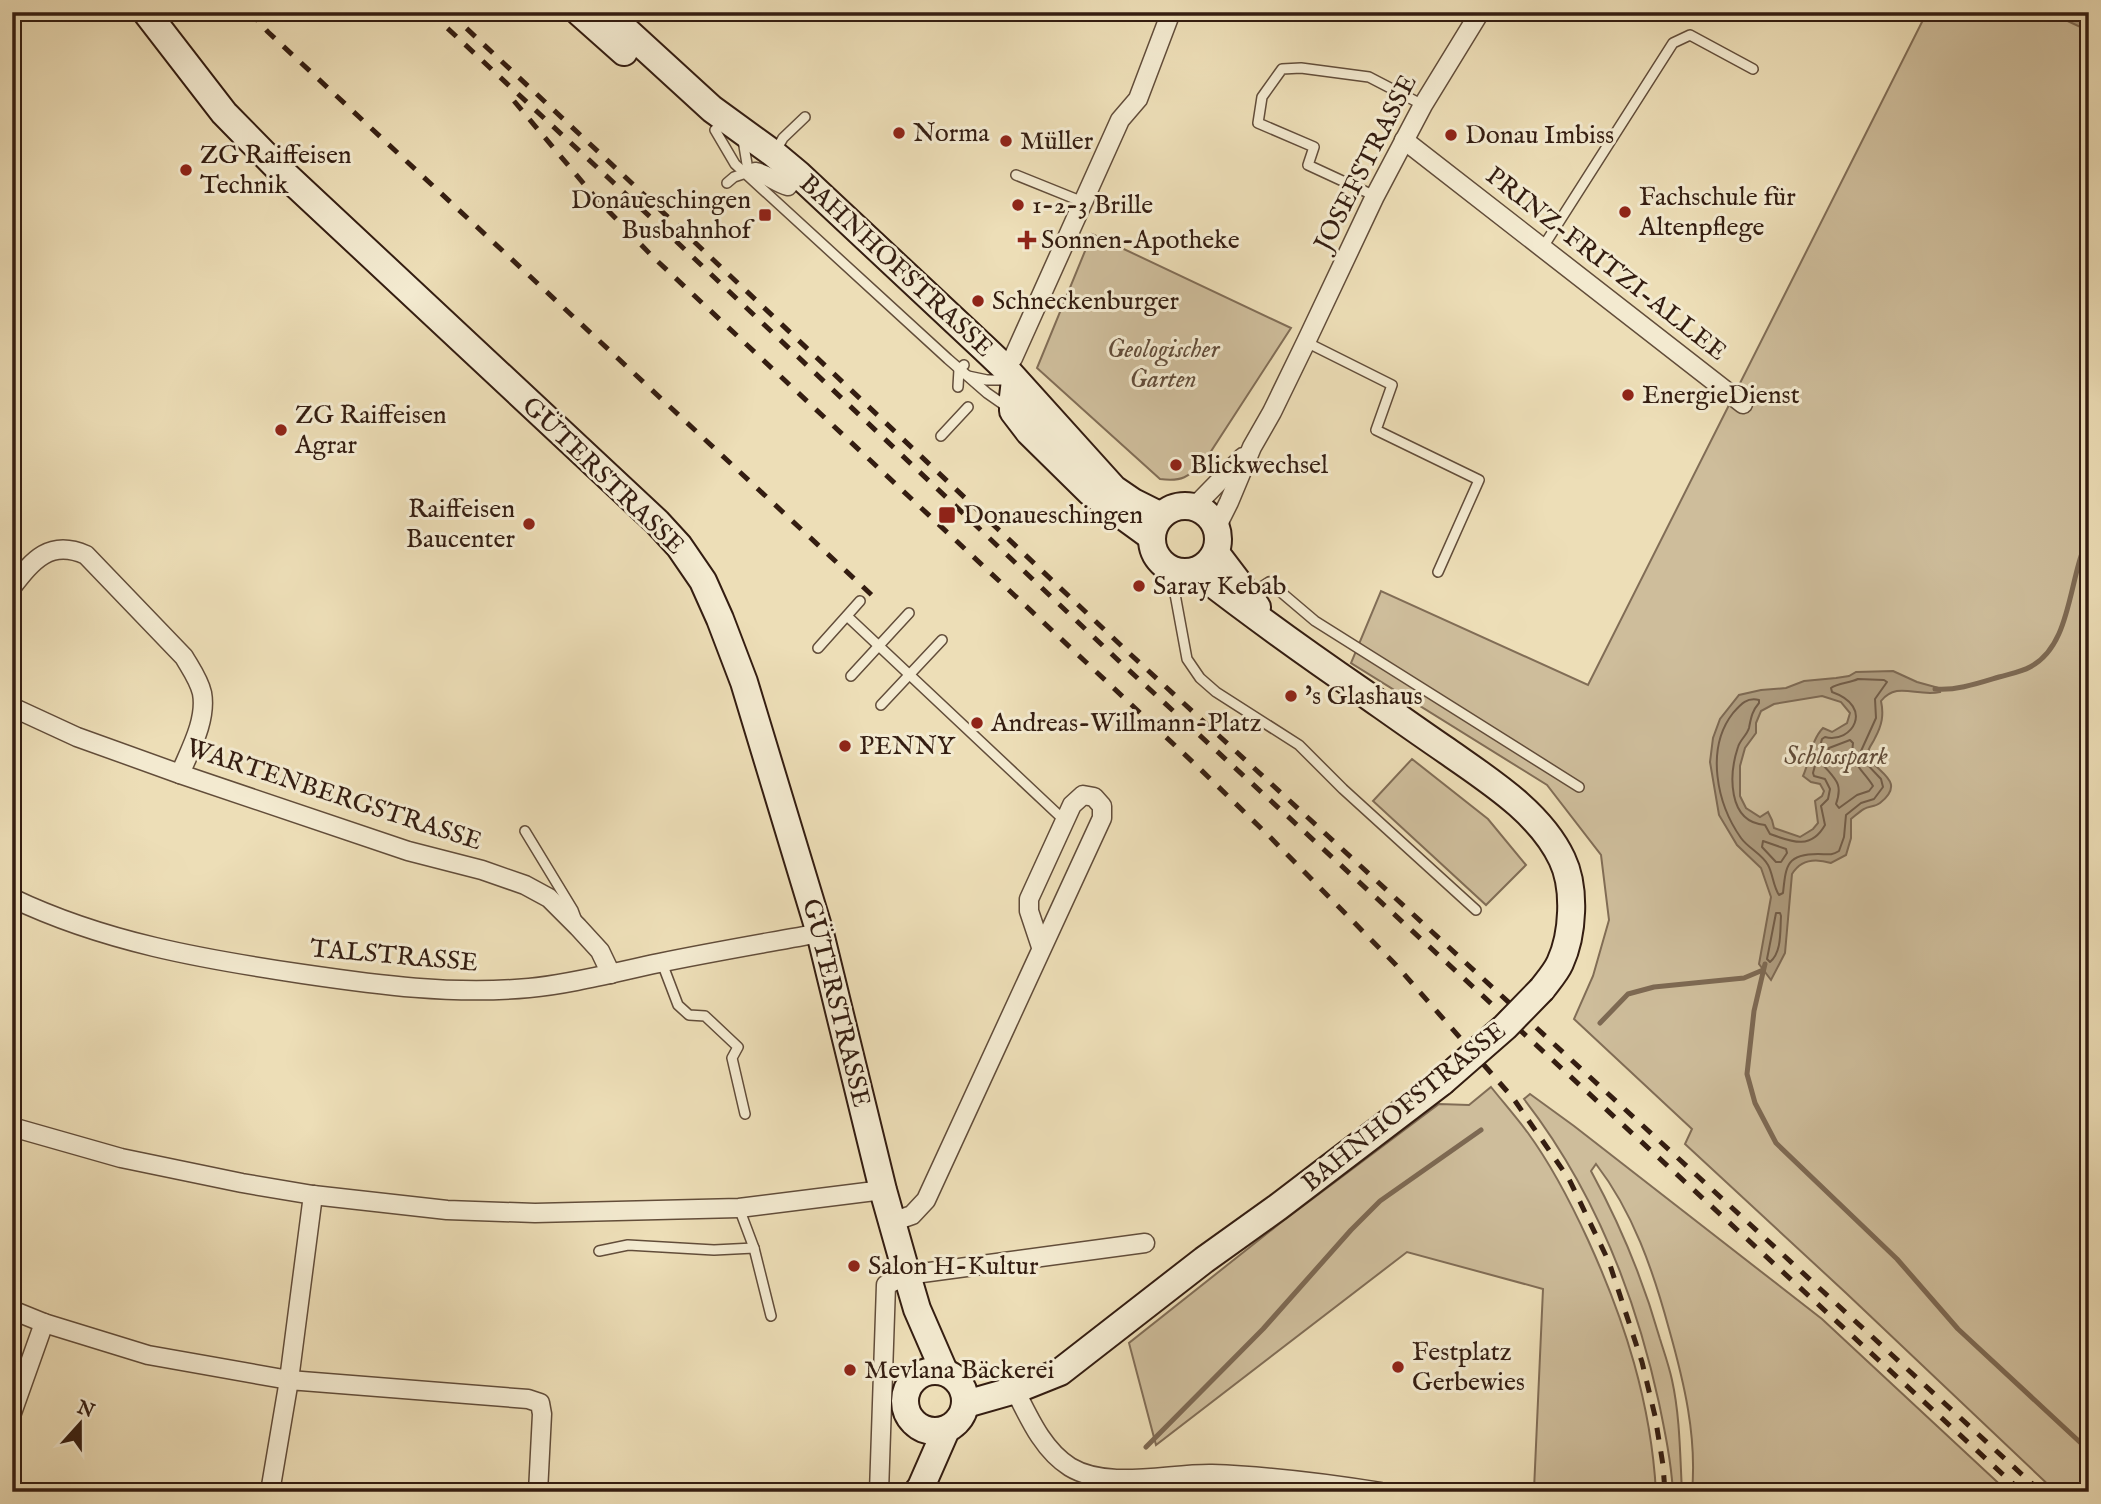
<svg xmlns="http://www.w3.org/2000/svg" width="2101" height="1504" font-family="'IM FELL English',serif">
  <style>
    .green { fill: #cebd9b; stroke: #816d56; stroke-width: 2 }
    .water { fill: #ae9c7f; stroke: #7d6953; stroke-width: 2; fill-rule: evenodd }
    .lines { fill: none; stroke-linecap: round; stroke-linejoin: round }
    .shore { stroke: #715c48; stroke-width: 2 }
    .stream { stroke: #7d6953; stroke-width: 5 }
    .lane-casing { stroke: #624d3a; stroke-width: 12 }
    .street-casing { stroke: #624d3a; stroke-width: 21 }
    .secondary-casing { stroke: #341d11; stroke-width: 30 }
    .lane { stroke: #f3ead0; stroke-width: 9 }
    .street { stroke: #f3ead0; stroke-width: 18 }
    .secondary { stroke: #f3ead0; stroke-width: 26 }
    .rail { stroke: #341d11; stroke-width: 5; stroke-dasharray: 12 12; stroke-linecap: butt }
    .secondary-bridge-casing { stroke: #341d11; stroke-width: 30; stroke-linecap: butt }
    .secondary-bridge { stroke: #f3ead0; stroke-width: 26 }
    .poi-dot { fill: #8f2418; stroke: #f3ead0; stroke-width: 2.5 }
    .labels { text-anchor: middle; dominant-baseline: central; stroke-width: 6; stroke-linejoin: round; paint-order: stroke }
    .poi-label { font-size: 26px; fill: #341d11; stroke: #f3ead0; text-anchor: start }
    .street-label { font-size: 26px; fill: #341d11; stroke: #f3ead0 }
    .park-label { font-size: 26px; font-style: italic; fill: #624d3a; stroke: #f3ead0 }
  </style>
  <rect width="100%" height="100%" fill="#eddeb7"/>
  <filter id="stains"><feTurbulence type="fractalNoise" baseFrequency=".00286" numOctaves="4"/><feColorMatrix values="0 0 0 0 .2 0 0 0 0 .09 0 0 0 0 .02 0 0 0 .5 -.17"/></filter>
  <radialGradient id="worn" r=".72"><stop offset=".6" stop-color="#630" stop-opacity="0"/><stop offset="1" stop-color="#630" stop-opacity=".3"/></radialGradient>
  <g class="green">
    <polygon points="1927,12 2089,12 2089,1492 2056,1492 1846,1293 1685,1144 1692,1129 1574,1019 1593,976 1609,920 1601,855 1547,785 1351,663 1381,591 1588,685"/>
    <path d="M1092,234L1291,328L1204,462C1188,477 1182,482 1160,479L1037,368Z"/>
    <polygon points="1412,759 1488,819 1526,865 1486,905 1373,801"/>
    <path d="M1491,1087C1503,1102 1516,1117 1528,1133C1552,1166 1571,1203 1588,1240C1625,1321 1651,1403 1656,1492H1542L1534,1490L1543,1289L1407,1252L1156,1445L1129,1343L1279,1224L1439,1104L1469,1105Z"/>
    <path d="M1530,1094L1574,1126L1822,1319L2008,1492H1692C1697,1436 1684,1382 1669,1329C1653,1270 1633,1212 1596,1164L1591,1171C1621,1226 1643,1279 1660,1339C1664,1352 1669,1366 1672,1380C1680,1416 1680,1455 1682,1492H1673C1671,1461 1665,1432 1659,1403C1635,1293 1593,1188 1524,1099Z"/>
  </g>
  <g class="water">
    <polygon points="2048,12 2089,12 2089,31"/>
    <path d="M1893,671L1917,682L1939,688L1940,692C1916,697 1897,681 1881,701C1884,715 1882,725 1875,738C1873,743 1868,748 1868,753C1870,771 1910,779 1880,803C1875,807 1869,806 1864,809C1860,811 1855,816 1851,819V838L1846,855L1831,863C1815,858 1801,859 1792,874L1785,953L1771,980L1759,964L1771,897L1761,868L1737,845L1719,815L1710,762L1713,738L1720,719L1739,695L1761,690L1786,688L1804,681L1836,678L1849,676L1856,672ZM1822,696L1841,702L1850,713L1847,723L1832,732L1823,728C1811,740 1810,761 1803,776L1811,782L1820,784L1824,791L1822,796L1815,801L1818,823L1813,829L1800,837L1774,828L1772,820L1768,812L1760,817L1746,808L1740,796V766L1745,748L1756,733V723L1761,711L1774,704Z"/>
  </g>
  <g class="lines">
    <g class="shore">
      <path d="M1858,679L1884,680L1887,682L1875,699L1876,718L1861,751L1863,760L1881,779L1883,787L1874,799L1861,803L1846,815L1844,837L1839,851C1831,856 1827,854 1818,854C1786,854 1786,866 1783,893L1779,895C1773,886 1773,874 1768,865C1762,854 1748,848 1741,838C1717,804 1705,749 1733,713C1741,704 1747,697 1759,700V703C1752,711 1751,718 1749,728C1747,735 1740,740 1738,747C1729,774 1727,822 1765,825L1770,834C1792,842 1811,850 1825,825L1821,806L1828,799L1830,789L1825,779L1814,776L1813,773L1822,739L1825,737C1852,744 1875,707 1832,692L1831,688C1837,683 1850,683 1858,679Z"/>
      <path d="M1850,740L1853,743C1850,764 1864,771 1873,786L1869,791L1857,795L1839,808L1836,804C1843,784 1836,780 1824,766L1829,748Z"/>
      <polygon points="1763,841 1786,849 1787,853 1781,862 1776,862 1762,847"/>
      <path d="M1776,913H1780L1781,916C1780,931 1782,952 1770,962L1767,959Z"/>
    </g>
    <g class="stream">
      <path d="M1935,689C1956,691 1979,683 1999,677C2009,674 2021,672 2030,667C2073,645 2068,575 2089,537"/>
      <polyline points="1765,964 1754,1011 1747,1074 1755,1103 1776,1143 1897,1259 1958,1329 2083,1445 2089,1453"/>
      <polyline points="1600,1023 1628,994 1654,987 1744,978 1763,970"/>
      <polyline points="1146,1447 1263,1329 1351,1230 1380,1201 1481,1130"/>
    </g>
    <g class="lane-casing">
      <g id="lane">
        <polyline points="715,130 735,164 948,359 987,393 1010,409"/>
        <polyline points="743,140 749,176"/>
        <polyline points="775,152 783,138 805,117"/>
        <polyline points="1016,175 1083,202"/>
        <polyline points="727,183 734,177 749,172"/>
        <polyline points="1375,196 1308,165 1314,147 1258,123 1262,97 1282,69 1301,68 1369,77 1423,105"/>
        <polyline points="1543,247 1673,43 1690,35 1753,69"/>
        <polyline points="1306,342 1392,385 1376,430 1479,480 1438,572"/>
        <polyline points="968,376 987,380 1010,380"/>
        <polyline points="958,387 959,369 964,365"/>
        <polyline points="941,436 968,407"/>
        <polyline points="1177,571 1175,594 1187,659 1200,678 1216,692 1299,745 1343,789 1476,910"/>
        <polyline points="1249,595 1269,582 1315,621 1579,787"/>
        <polyline points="847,616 1065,821"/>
        <polyline points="818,648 860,601"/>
        <polyline points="851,676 909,613"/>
        <polyline points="881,705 942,640"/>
        <polyline points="525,831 573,910 576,918"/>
        <polyline points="662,963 678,1005 689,1015 705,1016 738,1047 732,1058 745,1114"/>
        <polyline points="739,1208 754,1248 771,1316"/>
        <polyline points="599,1251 628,1245 714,1250 754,1248"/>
      </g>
    </g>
    <g class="street-casing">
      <g id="street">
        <polyline points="1404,140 1743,404"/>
        <path d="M755,172C768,174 776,183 788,186"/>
        <polyline points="1003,366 1013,358 1120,120 1138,99 1171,12"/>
        <polyline points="1195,506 1243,457"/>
        <polyline points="1217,526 1229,502 1252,447 1272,412 1306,342 1375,196 1423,105 1480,12"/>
        <path d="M12,587C33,560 50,539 86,555L184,657C191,669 199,680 202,693C207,720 190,750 180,774"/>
        <polyline points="12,707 77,737 180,774 408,851 482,870 525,885 549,898 578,927 600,951 611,974"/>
        <path d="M12,898C104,942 202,959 303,974C378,985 452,995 529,988C572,984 616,972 659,963C712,952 766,943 820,933"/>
        <polyline points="12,1127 121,1158 242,1183 313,1195 447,1210 535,1213 739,1208 883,1190"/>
        <polyline points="892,1222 912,1215 926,1200 1102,818 1102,806 1094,797 1083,795 1072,805 1029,899 1029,911 1041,947"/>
        <polyline points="12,1310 44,1323 148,1355 289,1380 313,1195"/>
        <path d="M1015,1390C1029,1418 1043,1450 1070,1467C1108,1490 1169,1473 1212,1474C1269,1476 1325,1483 1381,1492"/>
        <polyline points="12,1413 44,1323"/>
        <polyline points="270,1492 289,1380 528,1399 540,1403 542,1414 538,1492"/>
        <polyline points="879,1492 886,1285 907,1275 1145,1243"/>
      </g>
    </g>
    <g class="secondary-casing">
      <g id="secondary">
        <polyline points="146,12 224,113 279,169 657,522 679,546 703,581 720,619 744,682 820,933 883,1190 907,1275 917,1309 944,1371"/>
        <polyline points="579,12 624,52"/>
        <polyline points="606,12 712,109 774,154 798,174 984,348 1003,366 1114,489 1133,502 1161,516"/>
        <polyline points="1015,380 1013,397 1013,411 1029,432 1090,492 1152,537"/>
        <circle cx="1185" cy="539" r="33"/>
        <polyline points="1216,553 1257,607"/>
        <path d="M1196,571C1250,613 1307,654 1364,693C1391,712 1419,732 1447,751C1488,780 1540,812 1562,859C1576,888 1573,935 1560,963C1556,972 1548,981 1542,989"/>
        <circle cx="935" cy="1401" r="30"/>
        <polyline points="966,1404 1015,1390 1060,1372 1204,1260 1278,1207 1442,1082"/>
        <polyline points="917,1492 921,1487 946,1430"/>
      </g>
    </g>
    <use href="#lane" class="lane"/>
    <use href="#street" class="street"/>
    <use href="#secondary" class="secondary"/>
    <g class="rail">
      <polyline points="250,12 268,32 876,599"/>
      <polyline points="430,12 659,225 1120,662 2022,1492"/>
      <polyline points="449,12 685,233 1129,653 2041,1492"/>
      <polyline points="514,101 595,197 653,257 1198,767 1270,837 1396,965 1513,1098 1569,1179 1609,1262 1642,1362 1655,1416 1663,1465 1665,1492"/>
    </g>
    <g class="secondary-bridge-casing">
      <polyline id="secondary-bridge" points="1442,1082 1505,1027 1542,989"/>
    </g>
    <use href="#secondary-bridge" class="secondary-bridge"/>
  </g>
  <g class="poi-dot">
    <circle cx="899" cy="133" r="7"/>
    <circle cx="1451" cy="135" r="7"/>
    <circle cx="1006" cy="141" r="7"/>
    <circle cx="186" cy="170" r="7"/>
    <circle cx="1018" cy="205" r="7"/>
    <circle cx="1625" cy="212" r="7"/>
    <rect x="758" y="208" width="14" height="14" rx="3.5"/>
    <path d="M1023.5 229.5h7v7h7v7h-7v7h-7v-7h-7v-7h7z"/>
    <circle cx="978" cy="301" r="7"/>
    <circle cx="1628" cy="395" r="7"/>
    <circle cx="281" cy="430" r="7"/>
    <circle cx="1176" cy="465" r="7"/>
    <rect x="938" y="506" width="18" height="18" rx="3.5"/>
    <circle cx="529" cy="524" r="7"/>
    <circle cx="1139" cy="586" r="7"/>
    <circle cx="1291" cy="696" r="7"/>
    <circle cx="977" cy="723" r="7"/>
    <circle cx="845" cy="746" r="7"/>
    <circle cx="854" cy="1266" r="7"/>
    <circle cx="1398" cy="1367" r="7"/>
    <circle cx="850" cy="1370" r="7"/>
  </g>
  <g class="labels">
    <g class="poi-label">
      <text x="913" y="133">Norma</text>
      <text x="1465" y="135">Donau Imbiss</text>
      <text x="1020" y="141">Müller</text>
      <text x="200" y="155">ZG Raiffeisen<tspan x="200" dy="30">Technik</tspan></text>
      <text x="1639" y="197">Fachschule für<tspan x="1639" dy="30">Altenpflege</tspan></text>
      <text x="751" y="200" text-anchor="end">Donaueschingen<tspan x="751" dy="30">Busbahnhof</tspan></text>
      <text x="1032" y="205">1-2-3 Brille</text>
      <text x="1041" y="240">Sonnen-Apotheke</text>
      <text x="992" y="301">Schneckenburger</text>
      <text x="1642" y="395">EnergieDienst</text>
      <text x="295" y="415">ZG Raiffeisen<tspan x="295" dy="30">Agrar</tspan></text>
      <text x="1190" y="465">Blickwechsel</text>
      <text x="515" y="509" text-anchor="end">Raiffeisen<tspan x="515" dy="30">Baucenter</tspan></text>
      <text x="963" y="515">Donaueschingen</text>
      <text x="1153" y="586">Saray Kebab</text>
      <text x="1305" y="696">'s Glashaus</text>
      <text x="991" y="723">Andreas-Willmann-Platz</text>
      <text x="859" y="746">PENNY</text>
      <text x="868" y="1266">Salon H-Kultur</text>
      <text x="1412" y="1352">Festplatz<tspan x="1412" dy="30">Gerbewies</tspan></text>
      <text x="864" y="1370">Mevlana Bäckerei</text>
    </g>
    <g class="street-label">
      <text transform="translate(1366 163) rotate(-63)">JOSEFSTRASSE</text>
      <text transform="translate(1606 264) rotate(38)">PRINZ-FRITZI-ALLEE</text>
      <text transform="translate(896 266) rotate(43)">BAHNHOFSTRASSE</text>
      <text transform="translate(603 476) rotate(44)">GÜTERSTRASSE</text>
      <text transform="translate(334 795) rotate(18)">WARTENBERGSTRASSE</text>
      <text transform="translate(394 956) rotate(5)">TALSTRASSE</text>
      <text transform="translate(836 1003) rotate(76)">GÜTERSTRASSE</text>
      <text transform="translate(1404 1107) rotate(-39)">BAHNHOFSTRASSE</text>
    </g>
    <g class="park-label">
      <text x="1163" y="349">Geologischer<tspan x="1163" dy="30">Garten</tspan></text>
      <text x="1836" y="756">Schlosspark</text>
    </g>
  </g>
  <rect width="2101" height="1504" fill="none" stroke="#eddeb7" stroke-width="42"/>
  <rect x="14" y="14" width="2073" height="1476" fill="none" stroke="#341d11" stroke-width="3.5"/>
  <rect x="21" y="21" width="2059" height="1462" fill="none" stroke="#341d11" stroke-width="2"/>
  <g transform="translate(80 1424) rotate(21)" stroke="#f3ead0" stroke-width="5" paint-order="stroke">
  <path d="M0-5L12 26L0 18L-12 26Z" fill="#341d11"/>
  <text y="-10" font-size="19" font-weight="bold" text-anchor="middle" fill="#341d11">N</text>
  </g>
  <rect width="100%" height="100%" filter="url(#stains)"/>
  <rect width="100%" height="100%" fill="url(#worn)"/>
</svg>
